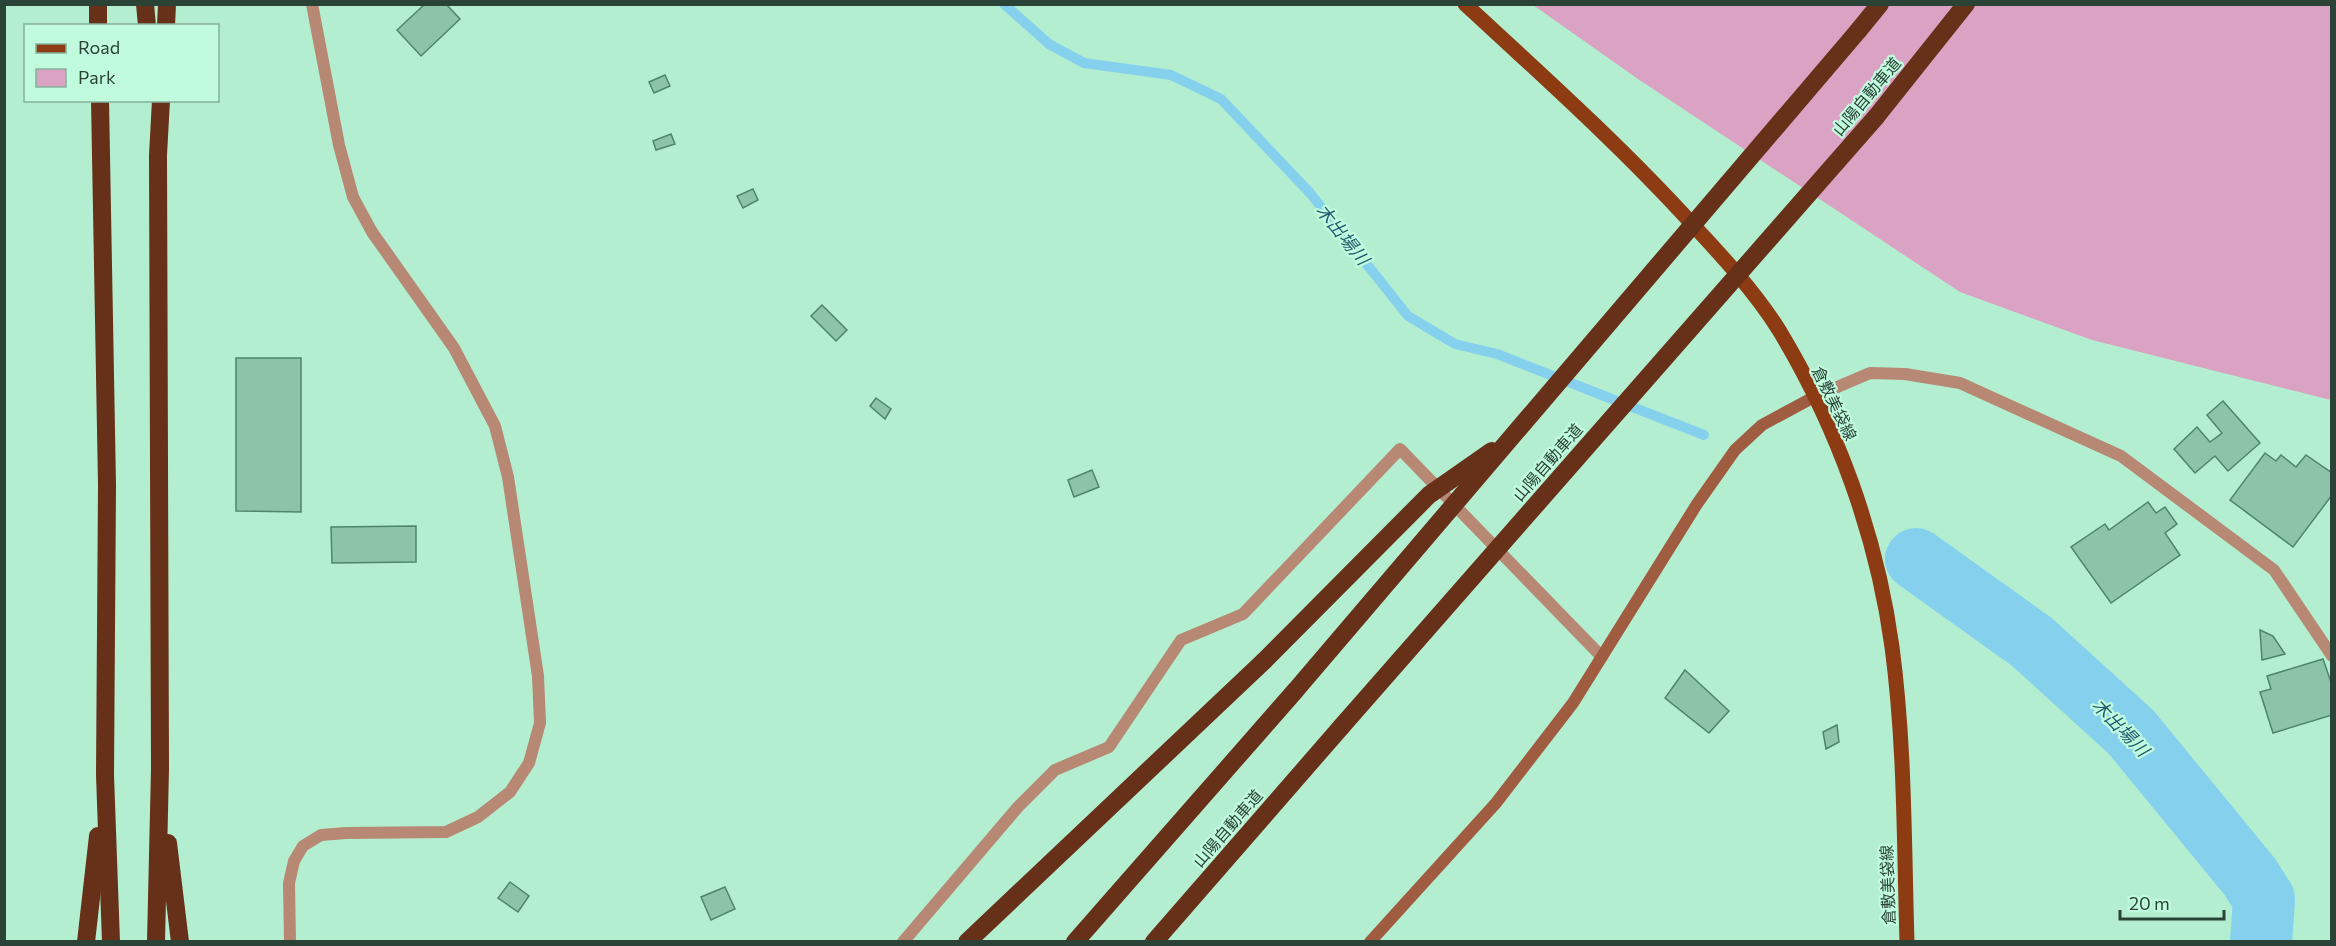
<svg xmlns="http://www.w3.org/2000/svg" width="2336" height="946" font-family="Commissioner,'Noto Sans JP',sans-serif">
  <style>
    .green { fill: #daa2c3 }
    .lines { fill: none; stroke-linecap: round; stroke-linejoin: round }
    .stream { stroke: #85d1ed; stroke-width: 10 }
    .river { stroke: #85d1ed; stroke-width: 62 }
    .building { fill: #8bc4a8; stroke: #4e856b; stroke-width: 1.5 }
    .street { stroke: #b78874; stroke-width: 12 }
    .secondary { stroke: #a05c40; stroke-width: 12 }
    .primary { stroke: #8d3b13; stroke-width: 15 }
    .highway { stroke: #673018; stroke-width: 18 }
    .highway-bridge { stroke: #673018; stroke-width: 18 }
    .labels { text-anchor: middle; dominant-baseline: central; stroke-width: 4.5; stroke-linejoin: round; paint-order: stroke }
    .street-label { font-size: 16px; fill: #2b4337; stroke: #c1fbde }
    .water-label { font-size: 18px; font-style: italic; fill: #215e72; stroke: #c1fbde }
  </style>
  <rect width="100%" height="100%" fill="#b4eed1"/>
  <polygon class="green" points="1533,5 2331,5 2331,400 2092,340 1960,292 1638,79"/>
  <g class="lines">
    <polyline class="stream" points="1004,4 1049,44 1084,63 1171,75 1221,99 1310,193 1408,316 1455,344 1497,354 1704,435"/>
    <polyline class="river" points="1916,559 2032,642 2131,732 2250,877 2264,899 2261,942"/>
  </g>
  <g class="building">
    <polygon points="425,4 446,4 460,19 421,56 397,30"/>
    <polygon points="665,75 670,86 654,93 649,82"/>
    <polygon points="671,134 675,144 656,150 653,141"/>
    <polygon points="753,189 758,200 743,208 737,196"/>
    <polygon points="822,305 847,330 836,341 811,316"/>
    <polygon points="236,358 301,358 301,512 236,511"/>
    <polygon points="876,398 891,409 885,419 870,406"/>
    <polygon points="2223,401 2260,443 2228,471 2215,456 2195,473 2174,449 2197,427 2210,442 2222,433 2207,415"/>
    <polygon points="2265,453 2276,461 2281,455 2296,467 2306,455 2332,473 2332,495 2293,547 2230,500"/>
    <polygon points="1092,470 1099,487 1074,497 1068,480"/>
    <polygon points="2148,502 2156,513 2165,507 2177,524 2165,533 2180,555 2111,603 2071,547 2105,524 2109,530"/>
    <polygon points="416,526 416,562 332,563 331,527"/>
    <polygon points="2260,630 2273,636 2285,654 2262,660"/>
    <polygon points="2323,659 2332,685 2332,715 2273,733 2260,692 2271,689 2267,676"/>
    <polygon points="1685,670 1729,711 1709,733 1665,698"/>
    <polygon points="1837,725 1839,742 1826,749 1823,732"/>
    <polygon points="510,882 529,896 518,912 498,898"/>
    <polygon points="725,887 735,909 711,920 701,897"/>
  </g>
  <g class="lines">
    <g class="street">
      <polyline points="1814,397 1870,373 1905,374 1960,383 2121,456 2274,570 2332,656"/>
      <polyline points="290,942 289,883 294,861 303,846 321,835 346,833 446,832 478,817 510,792 529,763 540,723 538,676 508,477 495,426 454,348 372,232 353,197 339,145 312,4"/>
      <polyline points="903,942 1018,807 1055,770 1109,747 1181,640 1243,614 1400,449 1602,657"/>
    </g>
    <polyline class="secondary" points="1370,942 1496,803 1573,703 1697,504 1735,450 1762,425 1814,397"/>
    <path class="primary" d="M1465,4C1543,76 1622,147 1693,225C1723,257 1755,292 1779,330C1837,426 1877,536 1892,647C1905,744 1904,844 1907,942"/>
    <g class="highway">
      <polyline points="98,4 98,26"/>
      <polyline points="145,4 147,26"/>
      <polyline points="166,26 167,4"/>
      <polyline points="1858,31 1880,4"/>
      <polyline points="100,100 107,485 105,775 111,942"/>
      <polyline points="1876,117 1966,4"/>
      <polyline points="168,843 180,942"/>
      <polyline points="86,942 98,836"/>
      <polyline points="156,942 160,769 158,155 161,100"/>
      <polyline points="967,942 1264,661"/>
      <polyline points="1075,942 1295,691"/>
      <polyline points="1154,942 1342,726"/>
    </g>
    <g class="highway-bridge">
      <polyline points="1264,661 1429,495 1492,451"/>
      <polyline points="1295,691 1858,31"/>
      <polyline points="1342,726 1876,117"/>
    </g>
  </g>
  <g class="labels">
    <g class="street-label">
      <text transform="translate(1866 96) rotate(-50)">山陽自動車道</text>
      <text transform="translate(1835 403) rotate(64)">倉敷美袋線</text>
      <text transform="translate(1547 462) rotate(-49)">山陽自動車道</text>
      <text transform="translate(1227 828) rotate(-49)">山陽自動車道</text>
      <text transform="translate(1887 885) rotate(-92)">倉敷美袋線</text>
    </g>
    <g class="water-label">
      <text transform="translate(1343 234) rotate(51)">木出場川</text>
      <text transform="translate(2121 727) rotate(46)">木出場川</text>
    </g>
  </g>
  <rect width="2336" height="946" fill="none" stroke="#2b4337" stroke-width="12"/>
  <rect x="24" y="24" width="195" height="78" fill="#c1fbde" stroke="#85b19b" stroke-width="1.5"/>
  <rect x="36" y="44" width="30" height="9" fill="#8d3b13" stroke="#85b19b" stroke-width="1.5"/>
  <text x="78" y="54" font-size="18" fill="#2b4337">Road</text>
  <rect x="36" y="69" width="30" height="18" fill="#daa2c3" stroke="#85b19b" stroke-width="1.5"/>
  <text x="78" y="84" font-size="18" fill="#2b4337">Park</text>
  <path d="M2120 910v9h104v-9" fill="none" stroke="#2b4337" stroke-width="3"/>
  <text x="2129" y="910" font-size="18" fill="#2b4337" stroke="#c1fbde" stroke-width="4.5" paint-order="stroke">20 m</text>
</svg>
